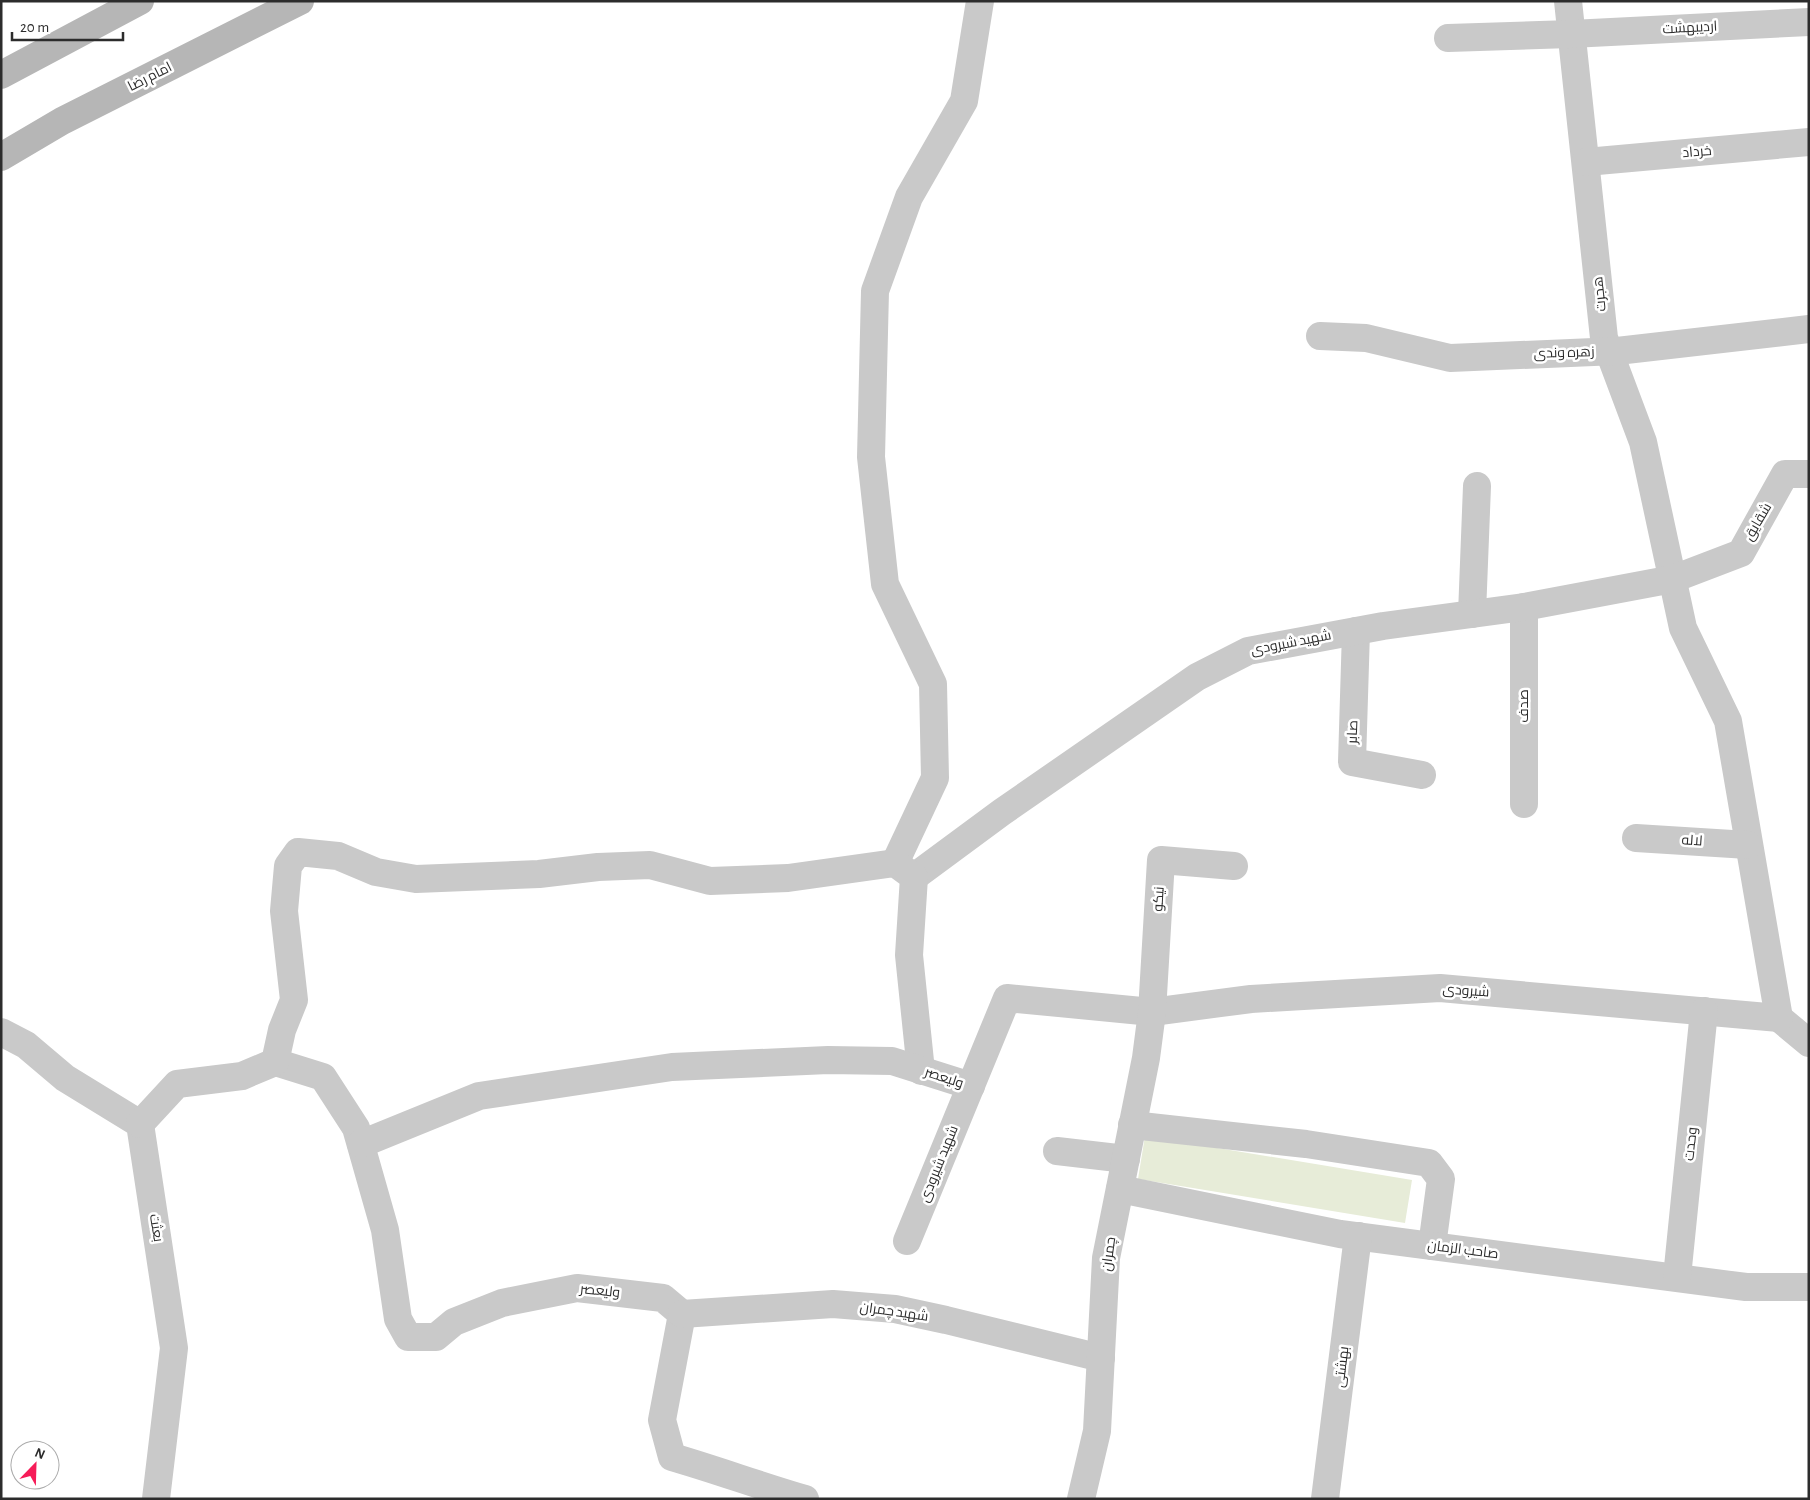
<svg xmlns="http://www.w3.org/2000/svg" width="1810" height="1500" font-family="'Alegreya Sans',Cairo,sans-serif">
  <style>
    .green { fill: #e7ecd8 }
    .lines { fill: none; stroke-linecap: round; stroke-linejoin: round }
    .minor { stroke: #c9c9c9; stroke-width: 28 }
    .secondary { stroke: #b6b6b6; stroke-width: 28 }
    .labels { text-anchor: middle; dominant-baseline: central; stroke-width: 5; stroke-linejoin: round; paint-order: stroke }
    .street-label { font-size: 14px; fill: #2c2c2c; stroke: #fff }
  </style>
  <rect width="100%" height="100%" fill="#fff"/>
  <polygon class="green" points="1145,1136 1412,1180 1405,1223 1138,1179"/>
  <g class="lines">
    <g class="minor">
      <polyline points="1568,1 1604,338 1643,442 1683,628 1728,721 1779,1018"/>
      <polyline points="1448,38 1571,34 1809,22"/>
      <polyline points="1586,162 1809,142"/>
      <polyline points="1320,336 1366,338 1450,358 1617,351 1809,329"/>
      <polyline points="1472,614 1477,486"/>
      <polyline points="1356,631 1352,762 1422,775"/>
      <polyline points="1524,804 1524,607"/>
      <polyline points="1636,838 1748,845"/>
      <polyline points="895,863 935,778 933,684 885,584 871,457 875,291 909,197 964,101 980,1"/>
      <polyline points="914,877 1002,812 1197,677 1248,651 1383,626 1524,607 1673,579 1741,553 1785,474 1809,474"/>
      <polyline points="1779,1018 1809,1043"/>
      <polyline points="1,1032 26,1045 65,1078 140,1124 174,1348 156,1499"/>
      <path d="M275,1062L323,1077L356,1128L385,1230L398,1319L408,1337H436L454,1322L502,1303L577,1288L663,1298L682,1314L662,1420L672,1457C717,1470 760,1486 805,1499"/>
      <polyline points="140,1124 177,1084 242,1076 275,1062 282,1030 294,1000 284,911 288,866 298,852 338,856 376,872 416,879 539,874 598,867 650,865 710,881 788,878 895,863 914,877 909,955 921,1071"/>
      <polyline points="1132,1125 1306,1144 1429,1163 1441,1179 1432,1246"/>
      <polyline points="361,1144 479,1096 672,1067 828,1060 892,1061 971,1086"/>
      <polyline points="1057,1151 1126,1159"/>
      <polyline points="1120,1189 1340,1234 1746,1287 1809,1287"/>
      <polyline points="907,1241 1007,998 1152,1012 1251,999 1440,988 1779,1018"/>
      <polyline points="1677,1277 1704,1011"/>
      <polyline points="682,1314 833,1304 895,1309 946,1320 1101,1358"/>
      <polyline points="1081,1499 1097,1431 1106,1258 1146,1058 1152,1012 1161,860 1234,866"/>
      <polyline points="1325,1499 1358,1236"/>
    </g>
    <g class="secondary">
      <polyline points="1,75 140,1"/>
      <polyline points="1,157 62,121 300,1"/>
    </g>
  </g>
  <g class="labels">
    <g class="street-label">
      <text transform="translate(1690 28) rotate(-3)">اردیبهشت</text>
      <text transform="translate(150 77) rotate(-27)">امام رضا</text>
      <text transform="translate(1697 152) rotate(-5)">خرداد</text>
      <text transform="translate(1600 294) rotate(-96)">هجرت</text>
      <text transform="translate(1564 353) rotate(-2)">زهره وندی</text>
      <text transform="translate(1758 522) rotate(-60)">شقایق</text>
      <text transform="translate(1291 643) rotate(-11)">شهید شیرودی</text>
      <text transform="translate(1524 706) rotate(-90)">صدف</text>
      <text transform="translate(1353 732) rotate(-88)">صابر</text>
      <text transform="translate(1692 841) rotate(4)">لاله</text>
      <text transform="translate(1159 899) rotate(-87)">نیکو</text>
      <text transform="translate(1466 991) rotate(4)">شیرودی</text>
      <text transform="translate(944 1078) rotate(18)">ولیعصر</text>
      <text transform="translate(1691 1144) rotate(-84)">وحدت</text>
      <text transform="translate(939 1164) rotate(-68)">شهید شیرودی</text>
      <text transform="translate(156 1228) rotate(81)">بعثت</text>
      <text transform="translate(1463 1250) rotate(7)">صاحب الزمان</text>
      <text transform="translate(1109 1254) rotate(-82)">چمران</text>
      <text transform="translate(600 1291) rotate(6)">ولیعصر</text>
      <text transform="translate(894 1312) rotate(8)">شهید چمران</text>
      <text transform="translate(1342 1367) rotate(-83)">بهشتی</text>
    </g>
  </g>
  <rect width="1810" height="1500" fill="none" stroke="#2c2c2c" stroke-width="5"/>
  <g transform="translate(35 1465) rotate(23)"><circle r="24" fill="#ffffff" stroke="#ababab"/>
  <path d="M0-4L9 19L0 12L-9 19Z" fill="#f61c58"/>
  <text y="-8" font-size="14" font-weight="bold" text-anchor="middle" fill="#2c2c2c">N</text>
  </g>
  <path d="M12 32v8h111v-8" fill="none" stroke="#2c2c2c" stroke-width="2.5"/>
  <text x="20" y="32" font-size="15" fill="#2c2c2c" stroke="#ffffff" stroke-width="4" paint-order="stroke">20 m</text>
</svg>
